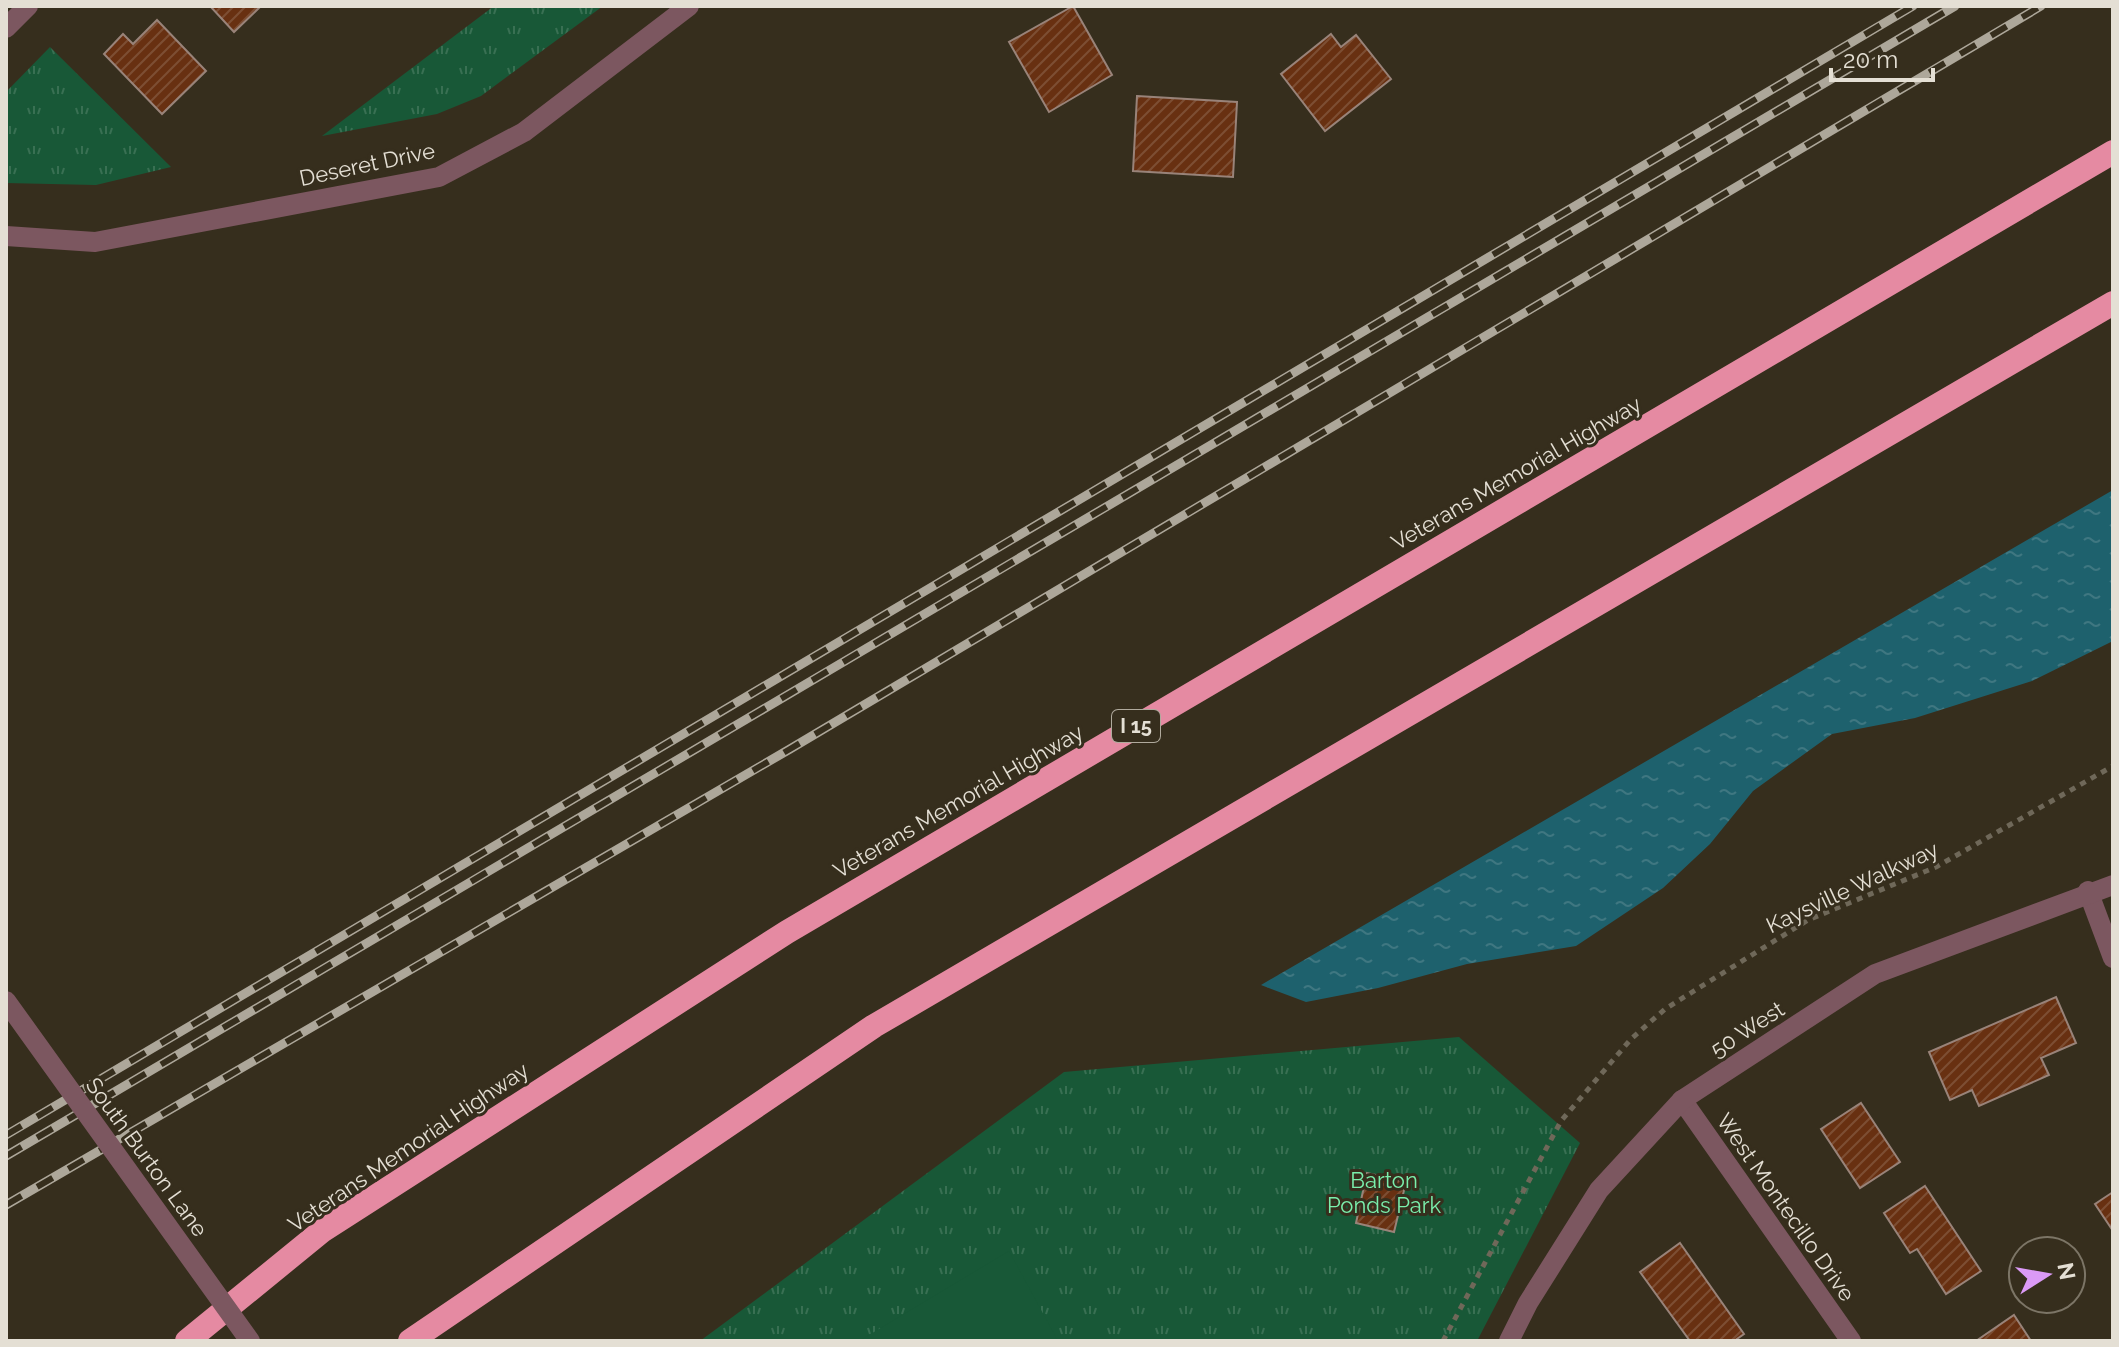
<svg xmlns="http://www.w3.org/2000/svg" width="2119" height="1347" font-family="Raleway,sans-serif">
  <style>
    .grass { fill: url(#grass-tufts) }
    .pitch { fill: #185837 }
    .water { fill: url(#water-ripples) }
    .building { fill: url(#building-hatch); stroke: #998379; stroke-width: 2 }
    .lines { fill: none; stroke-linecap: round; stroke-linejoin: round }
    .path { stroke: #6f6859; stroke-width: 5; stroke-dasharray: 6 6; stroke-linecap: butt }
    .minor { stroke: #7c5760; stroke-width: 20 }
    .highway { stroke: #e58aa2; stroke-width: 24 }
    .rail-casing { stroke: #ada79a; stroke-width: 9 }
    .rail { stroke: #362e1d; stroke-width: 6; stroke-dasharray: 18; stroke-linecap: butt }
    .minor-bridge { stroke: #7c5760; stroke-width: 20 }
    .labels { text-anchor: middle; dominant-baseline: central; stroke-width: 6; stroke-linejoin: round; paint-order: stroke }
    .shield { fill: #362e1d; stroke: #b0aa9d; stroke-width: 2 }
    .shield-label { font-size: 20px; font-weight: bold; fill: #e4dfd4 }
    .street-label { font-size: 22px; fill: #e4dfd4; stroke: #362e1d }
    .park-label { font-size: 22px; fill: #7aefac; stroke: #362e1d }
  </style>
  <defs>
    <pattern id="grass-tufts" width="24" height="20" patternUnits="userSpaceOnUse" patternTransform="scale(2)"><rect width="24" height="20" fill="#185837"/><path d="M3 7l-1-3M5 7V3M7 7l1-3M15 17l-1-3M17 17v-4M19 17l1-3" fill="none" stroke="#397053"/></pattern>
    <pattern id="water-ripples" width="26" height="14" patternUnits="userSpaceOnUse" patternTransform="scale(2)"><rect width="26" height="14" fill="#1e616d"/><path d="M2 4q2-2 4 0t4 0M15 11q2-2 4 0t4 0" fill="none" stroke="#3f7781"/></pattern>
    <pattern id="building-hatch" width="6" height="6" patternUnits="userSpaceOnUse" patternTransform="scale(2)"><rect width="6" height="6" fill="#683011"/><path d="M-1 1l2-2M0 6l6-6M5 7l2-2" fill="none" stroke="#7d4e33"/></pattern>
  </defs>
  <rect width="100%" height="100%" fill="#362e1d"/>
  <g class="grass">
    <polygon points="494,6 603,6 481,96 437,114 322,136"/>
    <polygon points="50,47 171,167 96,185 6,183 6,92"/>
    <polygon points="1459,1037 1580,1143 1477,1341 700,1341 1064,1072"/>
  </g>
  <polygon class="pitch" points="1009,1251 1058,1341 859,1341"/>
  <polygon class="water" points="2113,490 2113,641 2032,681 1915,718 1832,734 1753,791 1710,844 1663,888 1576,946 1467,964 1378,988 1306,1002 1261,985"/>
  <g class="building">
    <polygon points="210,6 261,6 234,32"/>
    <polygon points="1073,6 1112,75 1049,112 1009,42"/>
    <polygon points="157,20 206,71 162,114 104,54 123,34 133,44"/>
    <polygon points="1331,34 1341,47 1356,35 1391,79 1325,131 1281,74"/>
    <polygon points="1137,96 1237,102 1233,177 1133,171"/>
    <polygon points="2056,997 2076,1043 2041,1058 2049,1075 1979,1106 1972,1090 1950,1100 1929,1052"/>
    <polygon points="1861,1103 1900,1162 1860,1188 1821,1129"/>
    <polygon points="1367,1173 1406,1182 1394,1232 1356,1223"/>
    <polygon points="1925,1186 1981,1271 1946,1294 1917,1249 1910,1253 1884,1213"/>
    <polygon points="2113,1192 2113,1231 2095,1204"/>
    <polygon points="1680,1243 1744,1334 1734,1341 1690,1341 1640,1272"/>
    <polygon points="2014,1315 2031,1341 1976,1341"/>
  </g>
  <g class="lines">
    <polyline class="path" points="1443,1341 1561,1121 1631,1039 1665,1009 1808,920 1936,867 2113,766"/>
    <g class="minor">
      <polyline points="6,28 28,6"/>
      <polyline points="6,236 95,242 439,177 524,132 689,6"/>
      <polyline points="2088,891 2113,958"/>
      <polyline points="1682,1100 1851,1341"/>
      <polyline points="1509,1341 1528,1303 1599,1190 1682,1100 1875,974 2113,885"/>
    </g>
    <g class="highway">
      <polyline points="187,1341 322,1231 787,932 2113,152"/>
      <polyline points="410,1341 874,1026 2113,303"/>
    </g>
    <g class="rail-casing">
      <g id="rail">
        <polyline points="6,1135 1913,6"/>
        <polyline points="6,1156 1955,6"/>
        <polyline points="6,1205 790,749 2041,6"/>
      </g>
    </g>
    <use href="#rail" class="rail"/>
    <polyline class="minor-bridge" points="6,1001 250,1341"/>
  </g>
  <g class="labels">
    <rect class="shield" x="1112" y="710" width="48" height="32" rx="6"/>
    <g class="shield-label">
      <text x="1136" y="726">I 15</text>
    </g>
    <g class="street-label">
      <text transform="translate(367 164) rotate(-12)">Deseret Drive</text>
      <text transform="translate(1516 473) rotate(-30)">Veterans Memorial Highway</text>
      <text transform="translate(958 801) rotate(-30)">Veterans Memorial Highway</text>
      <text transform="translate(1852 887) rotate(-25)">Kaysville Walkway</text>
      <text transform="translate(1747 1029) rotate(-33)">50 West</text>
      <text transform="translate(408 1147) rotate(-34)">Veterans Memorial Highway</text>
      <text transform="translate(147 1157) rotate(54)">South Burton Lane</text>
      <text transform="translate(1786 1207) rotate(55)">West Montecillo Drive</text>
    </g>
    <g class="park-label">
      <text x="1384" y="1180">Barton<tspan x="1384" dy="25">Ponds Park</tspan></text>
    </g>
  </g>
  <rect width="2119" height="1347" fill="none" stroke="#e4dfd4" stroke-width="16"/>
  <g transform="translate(2047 1275) rotate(79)"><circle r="38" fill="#362e1d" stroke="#7c7566" stroke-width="2"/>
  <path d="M0-6L14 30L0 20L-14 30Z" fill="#db9af6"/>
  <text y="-12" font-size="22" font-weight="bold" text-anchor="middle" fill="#e4dfd4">N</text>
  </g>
  <path d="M1831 68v12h102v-12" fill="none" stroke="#e4dfd4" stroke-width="4"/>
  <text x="1843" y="68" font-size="24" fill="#e4dfd4" stroke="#362e1d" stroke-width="6" paint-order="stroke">20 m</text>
</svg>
